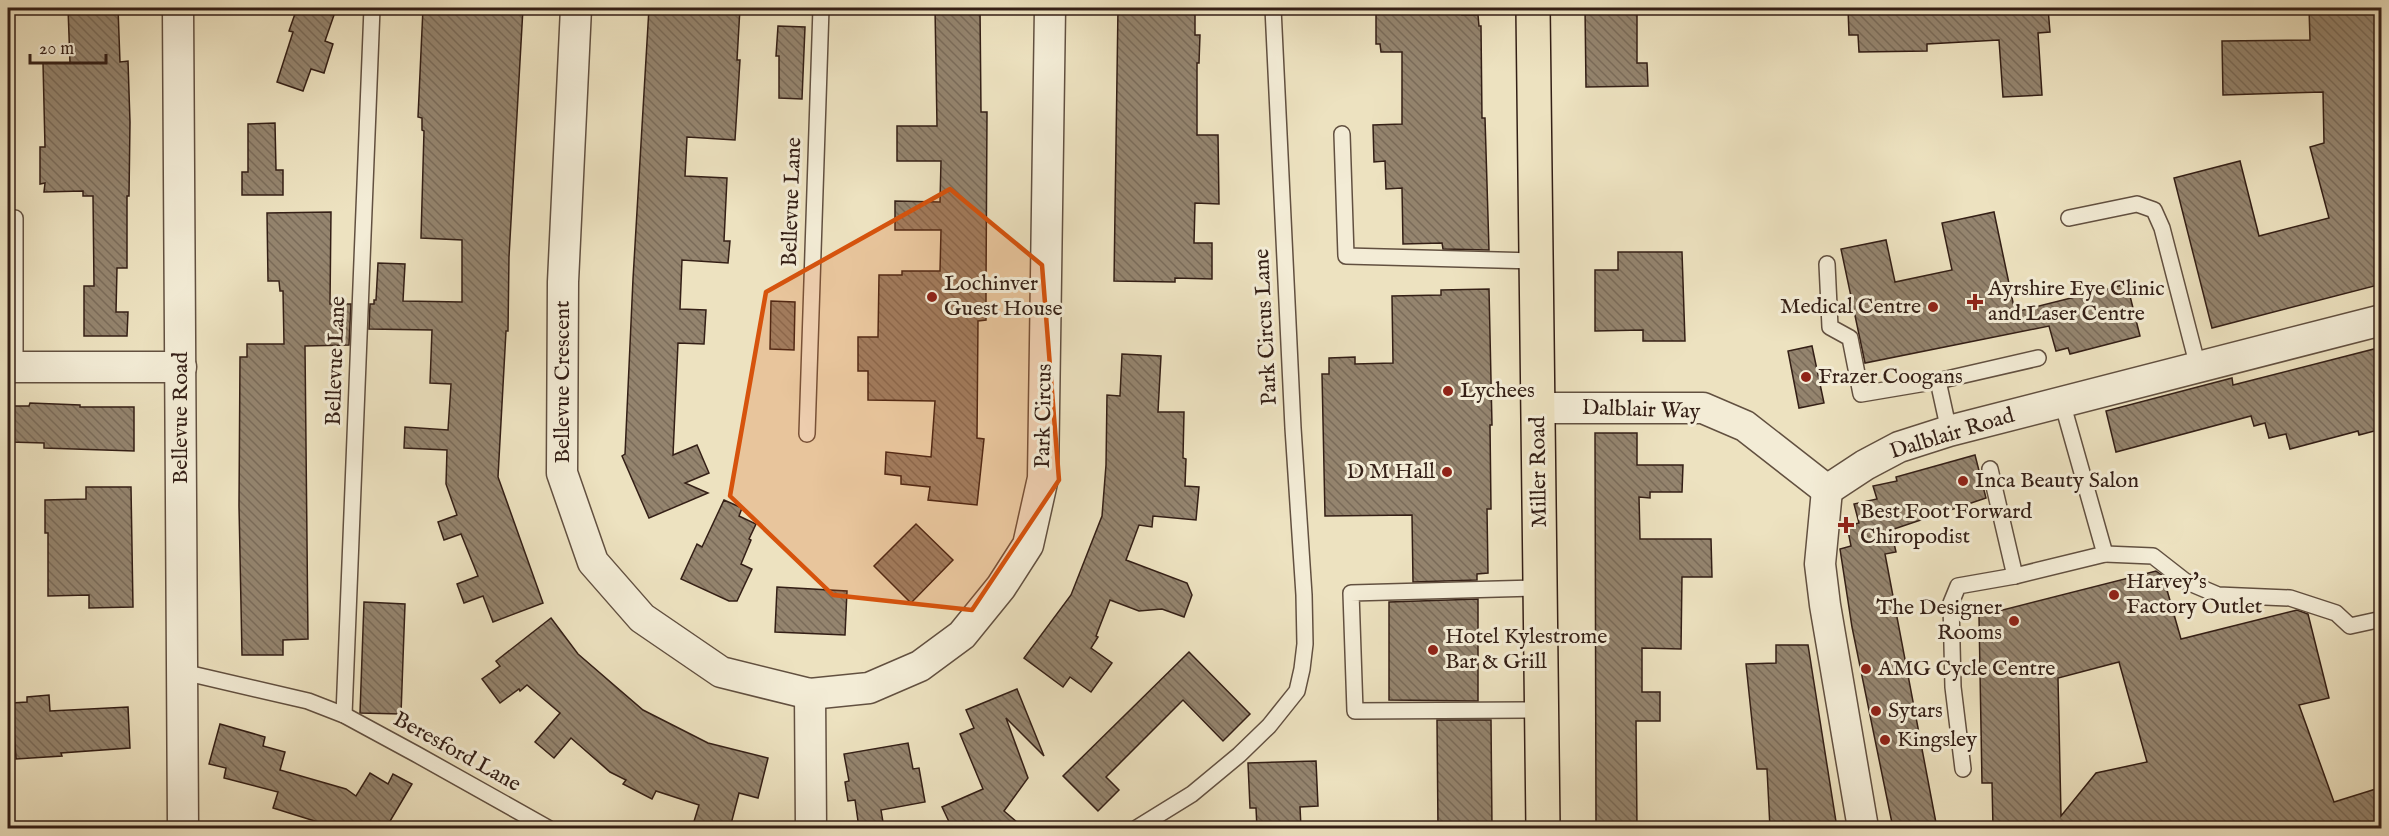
<svg xmlns="http://www.w3.org/2000/svg" width="2389" height="836" font-family="'IM FELL English',serif">
  <style>
    .building { fill: url(#building-back-hatch); stroke: #341f16; stroke-width: 1.5; fill-rule: evenodd }
    .lines { fill: none; stroke-linecap: round; stroke-linejoin: round }
    .service-casing { stroke: #625040; stroke-width: 18 }
    .minor-casing { stroke: #625040; stroke-width: 33 }
    .primary-casing { stroke: #341f16; stroke-width: 36 }
    .service { stroke: #f3ecd6; stroke-width: 15 }
    .minor { stroke: #f3ecd6; stroke-width: 30 }
    .primary { stroke: #ede2c0; stroke-width: 33 }
    .marked { fill: #d6530d; fill-opacity: 0.2; stroke: #d6530d; stroke-width: 4.5; stroke-linejoin: round }
    .poi-dot { fill: #8f2418; stroke: #f3ecd6; stroke-width: 2 }
    .labels { text-anchor: middle; dominant-baseline: central; stroke-width: 6; stroke-linejoin: round; paint-order: stroke }
    .street-label { font-size: 22px; fill: #341f16; stroke: #f3ecd6 }
    .poi-label { font-size: 22px; fill: #341f16; stroke: #f3ecd6; text-anchor: start }
  </style>
  <defs>
    <pattern id="building-back-hatch" width="6" height="6" patternUnits="userSpaceOnUse" patternTransform="scale(1.5)"><rect width="6" height="6" fill="#94846e"/><path d="M-1 5l2 2M0 0l6 6M5-1l2 2" fill="none" stroke="#7a6b59"/></pattern>
  </defs>
  <rect width="100%" height="100%" fill="#ede2c0"/>
  <filter id="stains"><feTurbulence type="fractalNoise" baseFrequency=".00333" numOctaves="4"/><feColorMatrix values="0 0 0 0 .2 0 0 0 0 .09 0 0 0 0 .02 0 0 0 .5 -.17"/></filter>
  <radialGradient id="worn" r=".72"><stop offset=".6" stop-color="#630" stop-opacity="0"/><stop offset="1" stop-color="#630" stop-opacity=".3"/></radialGradient>
  <g class="building">
    <polygon points="68,8 118,8 120,62 128,61 130,122 129,196 127,196 127,268 117,268 116,312 128,312 127,336 84,336 84,286 94,286 93,196 83,196 83,191 44,192 45,183 40,184 40,147 45,147 43,63 70,63"/>
    <polygon points="297,8 311,8 334,15 325,41 333,44 324,73 311,69 303,91 277,82 293,32 289,31"/>
    <polygon points="423,8 523,8 509,257 508,331 506,331 498,477 543,603 493,622 483,596 464,603 457,584 478,576 461,534 444,540 438,522 457,515 446,484 447,450 404,448 405,427 448,430 451,384 430,383 432,330 369,329 370,304 374,304 374,300 376,300 378,263 405,264 403,301 462,302 462,240 421,238 424,131 422,130 422,118 418,117"/>
    <polygon points="649,8 740,8 737,60 740,60 735,140 687,137 685,176 727,178 724,241 730,241 728,263 682,260 680,309 706,310 704,344 678,343 673,455 697,445 709,473 685,483 708,493 649,518 622,456 625,454 633,279"/>
    <polygon points="935,8 980,8 981,112 987,112 986,288 986,320 978,321 977,438 984,439 977,505 928,500 930,487 901,484 901,476 885,474 886,452 931,457 935,401 868,400 868,371 858,371 858,337 878,337 879,275 902,275 902,271 940,271 941,230 895,230 895,201 940,202 941,161 897,161 897,126 937,126"/>
    <polygon points="1118,8 1195,9 1195,35 1200,35 1199,63 1197,63 1197,135 1218,135 1219,204 1195,203 1194,243 1212,243 1212,279 1175,278 1175,282 1114,281"/>
    <polygon points="1376,8 1462,8 1462,15 1478,15 1479,26 1481,26 1482,118 1485,118 1489,250 1443,249 1442,243 1403,244 1402,188 1386,189 1385,161 1374,162 1373,125 1402,124 1402,52 1381,52 1380,44 1376,44"/>
    <polygon points="1585,8 1637,8 1637,63 1647,63 1648,86 1586,87"/>
    <polygon points="1848,8 2048,8 2050,32 2038,33 2042,95 2003,97 1999,40 1927,44 1927,51 1859,52 1858,35 1849,35"/>
    <polygon points="2309,8 2375,8 2377,117 2382,133 2382,284 2212,328 2174,178 2240,161 2259,236 2329,218 2310,147 2324,143 2323,92 2223,95 2222,41 2310,40"/>
    <polygon points="778,26 805,27 802,99 779,98 779,56 776,56"/>
    <polygon points="275,123 276,170 283,170 283,195 242,195 242,172 248,172 248,124"/>
    <polygon points="331,212 330,304 351,304 349,345 305,346 308,639 283,640 283,655 242,655 239,506 240,357 247,357 247,344 284,344 283,291 280,291 279,281 268,281 267,213"/>
    <polygon points="1994,212 2015,312 2127,284 2140,336 2070,354 2068,348 2056,351 2049,326 1865,363 1841,249 1886,240 1895,282 1952,270 1942,223"/>
    <polygon points="1618,252 1682,252 1685,341 1643,341 1643,330 1595,331 1595,270 1618,270"/>
    <polygon points="1489,289 1492,425 1490,425 1491,509 1487,509 1488,573 1477,574 1477,580 1413,582 1412,515 1325,516 1322,374 1329,374 1329,358 1355,357 1355,364 1393,363 1392,296 1441,295 1441,290"/>
    <polygon points="771,301 795,302 794,350 770,349"/>
    <polygon points="1812,346 1824,403 1799,408 1788,351"/>
    <polygon points="2374,349 2382,378 2382,393 2374,395 2382,429 2359,435 2358,431 2290,449 2286,434 2269,438 2265,423 2254,426 2251,416 2116,452 2106,411 2232,378 2233,385"/>
    <polygon points="1122,354 1161,356 1158,412 1184,412 1183,458 1186,459 1185,486 1199,487 1196,520 1153,516 1152,527 1139,525 1126,560 1187,583 1192,595 1184,617 1162,609 1139,611 1110,600 1096,636 1098,637 1091,648 1112,663 1091,692 1070,677 1063,687 1024,658 1071,595 1102,516 1106,465 1107,395 1120,396"/>
    <polygon points="30,403 80,405 80,407 134,407 134,451 44,448 44,443 10,442 11,406 29,406"/>
    <polygon points="1595,433 1637,433 1637,465 1683,465 1682,492 1650,492 1650,498 1639,497 1640,539 1711,539 1712,577 1682,577 1681,649 1642,648 1642,692 1660,692 1660,721 1636,721 1637,828 1596,828"/>
    <polygon points="1975,455 1986,498 1891,530 1896,552 1885,554 1937,828 1893,828 1852,627 1840,549 1851,546 1847,526 1859,523 1854,504 1877,499 1873,486 1897,481 1896,477"/>
    <polygon points="86,487 131,487 133,607 89,608 89,595 48,596 48,533 45,533 45,500 86,499"/>
    <polygon points="724,500 742,508 739,516 756,524 749,539 751,540 741,564 752,569 737,601 729,601 681,579 697,544 702,547"/>
    <polygon points="916,524 953,560 911,603 874,566"/>
    <path d="M2156,571L2163,576L2181,639L2297,610L2308,614L2329,698L2299,705L2334,802L2382,787V828H1993L1992,783H1982L1979,616ZM2119,662L2147,762L2096,773L2061,816L2058,678Z"/>
    <polygon points="777,587 847,591 845,635 775,632"/>
    <polygon points="1478,599 1478,701 1389,700 1389,602"/>
    <polygon points="364,602 405,604 401,714 360,713"/>
    <polygon points="551,618 578,654 643,710 708,743 768,758 758,798 739,793 730,828 692,828 699,805 656,791 652,799 623,784 626,780 610,772 571,738 554,758 535,742 560,713 527,685 520,691 519,689 500,703 482,679 500,666 496,661"/>
    <polygon points="1776,645 1808,645 1837,828 1770,828 1767,769 1757,769 1746,664 1776,663"/>
    <polygon points="1189,652 1250,714 1223,741 1183,700 1106,777 1119,790 1098,811 1063,776"/>
    <polygon points="1017,689 1044,756 1006,718 1028,778 1004,811 1024,828 952,828 942,807 983,789 960,734 974,728 966,710"/>
    <polygon points="49,695 50,711 128,707 130,748 61,753 62,756 16,759 12,703 27,702 27,697"/>
    <polygon points="1437,720 1491,720 1492,828 1438,828"/>
    <polygon points="220,724 265,737 263,746 285,752 280,770 346,789 356,796 370,773 388,784 393,774 412,784 386,828 337,828 273,808 278,792 224,778 226,768 209,764"/>
    <polygon points="908,743 913,769 919,768 925,802 881,810 884,828 859,828 855,800 848,801 845,782 849,781 844,754"/>
    <polygon points="1316,761 1318,806 1300,807 1301,828 1257,828 1256,808 1250,808 1248,763"/>
  </g>
  <g class="lines">
    <g class="service-casing">
      <g id="service">
        <polyline points="1342,134 1346,256 1536,261"/>
        <polyline points="15,218 15,367"/>
        <polyline points="2069,218 2137,204 2154,210 2162,228 2198,367"/>
        <polyline points="1827,264 1830,327 1850,338 1861,394 1938,381 2038,358"/>
        <polyline points="1938,381 1949,431"/>
        <polyline points="807,434 821,8"/>
        <polyline points="1990,469 2015,576 2105,554 2062,402"/>
        <polyline points="2105,554 2153,556 2185,581 2218,595 2290,598 2336,613 2350,626 2382,619"/>
        <polyline points="1540,588 1351,593 1355,711 1542,710"/>
        <polyline points="183,672 308,701 344,715 416,754 548,828"/>
        <polyline points="344,715 372,8"/>
        <polyline points="1963,769 1953,687 1951,603 1958,586 2015,576"/>
        <polyline points="1137,828 1192,794 1239,755 1269,726 1297,691 1302,669 1305,644 1304,595 1293,428 1273,8"/>
      </g>
    </g>
    <g class="minor-casing">
      <g id="minor">
        <polyline points="178,8 183,828"/>
        <polyline points="576,8 563,282 562,473 593,562 642,618 721,672 810,694 869,688 920,666 962,635 1001,587 1028,545 1043,478 1050,8"/>
        <polyline points="8,367 181,367"/>
        <polyline points="1538,408 1703,408 1745,426 1827,490"/>
        <polyline points="1827,490 1865,465 1899,447 1949,431 2382,320"/>
        <polyline points="1827,490 1820,564 1825,605 1863,828"/>
        <polyline points="810,694 811,828"/>
      </g>
    </g>
    <g class="primary-casing">
      <polyline id="primary" points="1533,8 1543,828"/>
    </g>
    <use href="#service" class="service"/>
    <use href="#minor" class="minor"/>
    <use href="#primary" class="primary"/>
  </g>
  <path class="marked" d="M950,189L1042,265L1059,480L972,610L833,595L730,496L766,292Z"/>
  <g class="poi-dot">
    <circle cx="932" cy="297" r="6"/>
    <path d="M1972 293h6v6h6v6h-6v6h-6v-6h-6v-6h6z"/>
    <circle cx="1933" cy="307" r="6"/>
    <circle cx="1806" cy="377" r="6"/>
    <circle cx="1448" cy="391" r="6"/>
    <circle cx="1447" cy="472" r="6"/>
    <circle cx="1963" cy="481" r="6"/>
    <path d="M1843 516h6v6h6v6h-6v6h-6v-6h-6v-6h6z"/>
    <circle cx="2114" cy="595" r="6"/>
    <circle cx="2014" cy="621" r="6"/>
    <circle cx="1433" cy="650" r="6"/>
    <circle cx="1866" cy="669" r="6"/>
    <circle cx="1876" cy="711" r="6"/>
    <circle cx="1885" cy="740" r="6"/>
  </g>
  <g class="labels">
    <g class="street-label">
      <text transform="translate(792 202) rotate(-88)">Bellevue Lane</text>
      <text transform="translate(1266 327) rotate(-93)">Park Circus Lane</text>
      <text transform="translate(336 361) rotate(-88)">Bellevue Lane</text>
      <text transform="translate(563 382) rotate(-90)">Bellevue Crescent</text>
      <text transform="translate(1641 410) rotate(2)">Dalblair Way</text>
      <text transform="translate(1044 416) rotate(-89)">Park Circus</text>
      <text transform="translate(181 418) rotate(-90)">Bellevue Road</text>
      <text transform="translate(1952 434) rotate(-17)">Dalblair Road</text>
      <text transform="translate(1539 472) rotate(-91)">Miller Road</text>
      <text transform="translate(457 752) rotate(29)">Beresford Lane</text>
    </g>
    <g class="poi-label">
      <text x="944" y="284">Lochinver<tspan x="944" dy="25">Guest House</tspan></text>
      <text x="1988" y="289">Ayrshire Eye Clinic<tspan x="1988" dy="25">and Laser Centre</tspan></text>
      <text x="1921" y="307" text-anchor="end">Medical Centre</text>
      <text x="1818" y="377">Frazer Coogans</text>
      <text x="1460" y="391">Lychees</text>
      <text x="1435" y="472" text-anchor="end">D M Hall</text>
      <text x="1975" y="481">Inca Beauty Salon</text>
      <text x="1860" y="512">Best Foot Forward<tspan x="1860" dy="25">Chiropodist</tspan></text>
      <text x="2126" y="582">Harvey's<tspan x="2126" dy="25">Factory Outlet</tspan></text>
      <text x="2002" y="608" text-anchor="end">The Designer<tspan x="2002" dy="25">Rooms</tspan></text>
      <text x="1445" y="637">Hotel Kylestrome<tspan x="1445" dy="25">Bar &amp; Grill</tspan></text>
      <text x="1878" y="669">AMG Cycle Centre</text>
      <text x="1888" y="711">Sytars</text>
      <text x="1897" y="740">Kingsley</text>
    </g>
  </g>
  <rect width="2389" height="836" fill="none" stroke="#ede2c0" stroke-width="30"/>
  <rect x="9" y="9" width="2371" height="818" fill="none" stroke="#341f16" stroke-width="3"/>
  <rect x="15" y="15" width="2359" height="806" fill="none" stroke="#341f16" stroke-width="1.5"/>
  <path d="M30 54v9h76v-9" fill="none" stroke="#341f16" stroke-width="3"/>
  <text x="39" y="54" font-size="18" fill="#341f16" stroke="#f3ecd6" stroke-width="4.5" paint-order="stroke">20 m</text>
  <rect width="100%" height="100%" filter="url(#stains)"/>
  <rect width="100%" height="100%" fill="url(#worn)"/>
</svg>
